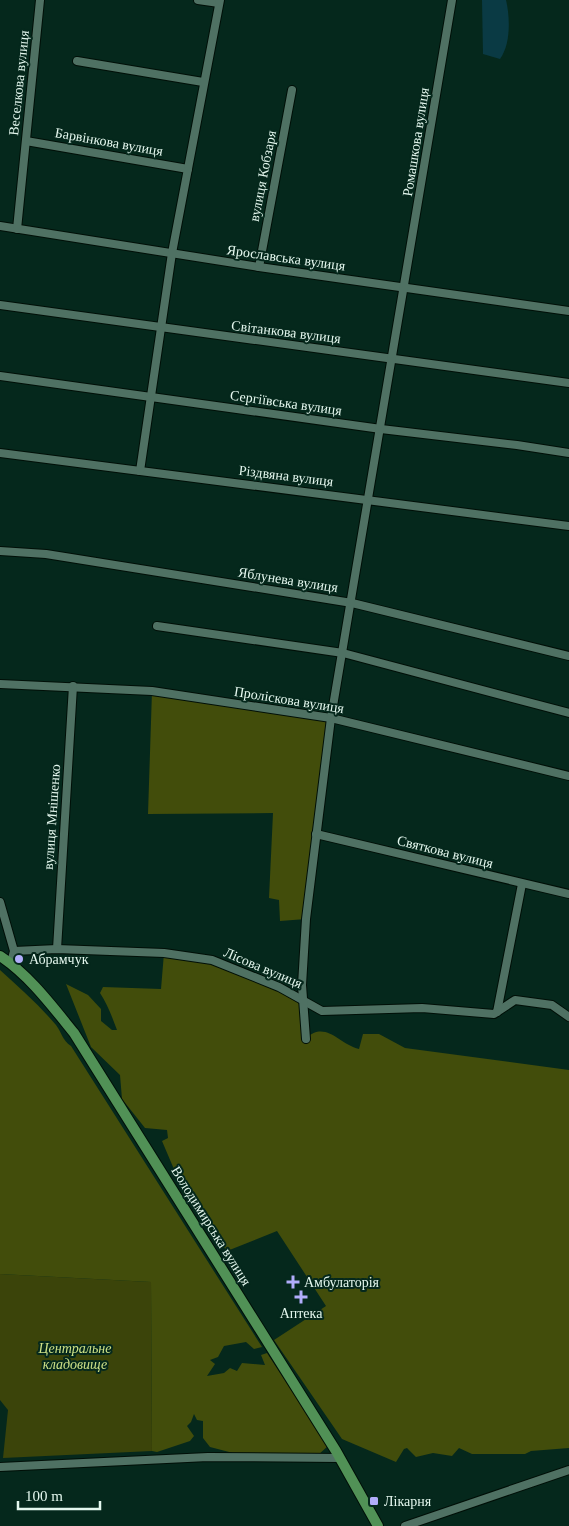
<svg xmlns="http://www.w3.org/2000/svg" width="569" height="1526" font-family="'Times New Roman',serif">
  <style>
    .green { fill: #3b440a }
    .forest { fill: #424d0b }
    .water { fill: #0a3a44 }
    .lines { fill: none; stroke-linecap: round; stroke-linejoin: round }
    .minor-casing { stroke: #000f07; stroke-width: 10 }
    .major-casing { stroke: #000f07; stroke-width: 12 }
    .minor { stroke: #4f7163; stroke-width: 8 }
    .major { stroke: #519156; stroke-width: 10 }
    .poi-dot { fill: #b1adfa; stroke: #05281c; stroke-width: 2 }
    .labels { text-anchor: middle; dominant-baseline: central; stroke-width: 4; stroke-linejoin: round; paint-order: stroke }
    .street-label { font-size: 14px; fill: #e4f7ee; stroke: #05281c }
    .poi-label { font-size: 14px; fill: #e4f7ee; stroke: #05281c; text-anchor: start }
    .park-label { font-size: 14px; font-style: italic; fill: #cee187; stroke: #05281c }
  </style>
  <rect width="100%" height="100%" fill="#05281c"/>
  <polygon class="green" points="0,1274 151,1282 152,1451 3,1458 8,1410 0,1400"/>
  <g class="forest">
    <polygon points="152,691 331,718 306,919 280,921 279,900 269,898 273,813 148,814"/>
    <path d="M164,953L212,960L302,999L306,1038C326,1020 339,1044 359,1049L363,1034H379L405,1048L569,1070V1448L531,1451L525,1454H472L459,1448L452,1456L433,1453L416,1457L407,1448L404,1449L396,1462L342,1439L274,1340L326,1306L277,1231L227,1251L192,1207L185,1187L179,1181L162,1141L168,1138L167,1130L145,1128L122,1099L120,1075L91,1047L66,984L88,995L101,1009V1021L112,1030H117C112,1017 108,1005 100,993L103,987L161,989Z"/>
    <path d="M0,970C19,987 39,1005 56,1025C62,1033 62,1040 71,1046L262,1347L254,1349L246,1342L224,1346L218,1357L210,1360L215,1364L207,1376L224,1373L230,1368L237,1371L242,1363L265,1365L261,1355L267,1353L328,1446L318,1455L233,1453L210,1447L203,1438V1421L197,1420L194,1414L191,1422L187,1426L194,1436L190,1441L157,1452L152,1451L151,1282L0,1274Z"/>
  </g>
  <path class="water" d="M482,0H506C510,17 511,44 500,59L483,54Z"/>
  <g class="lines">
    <g class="minor-casing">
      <g id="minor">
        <polyline points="198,0 219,3"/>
        <polyline points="77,61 203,82"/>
        <polyline points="26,141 188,169"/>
        <polyline points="0,226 259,267 569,311"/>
        <polyline points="17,229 40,0"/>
        <polyline points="259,267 292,90"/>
        <polyline points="0,305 569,383"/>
        <polyline points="0,376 381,429 517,445 569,453"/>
        <polyline points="0,453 569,526"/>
        <polyline points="140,471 172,253 220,0"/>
        <polyline points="0,551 46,554 352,603 569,656"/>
        <polyline points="157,626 343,653 569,713"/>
        <polyline points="0,684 152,691 331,718 569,776"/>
        <polyline points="316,834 569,894"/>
        <polyline points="0,902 14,951 11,963"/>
        <polyline points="57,949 73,686"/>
        <polyline points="14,951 57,949 164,953 212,960 279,987 322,1011 422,1008 494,1014 515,1000 552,1005 569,1017"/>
        <polyline points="497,1012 522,884"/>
        <polyline points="306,1039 302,985 306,919 331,718 452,0"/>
        <polyline points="0,1467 208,1457 340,1458"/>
        <polyline points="405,1526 569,1470"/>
      </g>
    </g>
    <g class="major-casing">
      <path id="major" d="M0,956C29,975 52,1006 74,1033L336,1451L378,1526"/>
    </g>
    <use href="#minor" class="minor"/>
    <use href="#major" class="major"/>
  </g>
  <g class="poi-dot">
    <circle cx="19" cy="959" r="5"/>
    <path d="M290.5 1274.5h5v5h5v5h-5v5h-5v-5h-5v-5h5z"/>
    <path d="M298.5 1289.5h5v5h5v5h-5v5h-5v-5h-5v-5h5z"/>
    <rect x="369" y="1496" width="10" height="10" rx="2.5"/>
  </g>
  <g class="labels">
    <g class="street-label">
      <text transform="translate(19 83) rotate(-84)">Веселкова вулиця</text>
      <text transform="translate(109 142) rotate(10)">Барвінкова вулиця</text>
      <text transform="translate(416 142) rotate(-81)">Ромашкова вулиця</text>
      <text transform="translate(263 176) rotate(-79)">вулиця Кобзаря</text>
      <text transform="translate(286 258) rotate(8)">Ярославська вулиця</text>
      <text transform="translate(286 332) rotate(7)">Світанкова вулиця</text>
      <text transform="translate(286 403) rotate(8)">Сергіївська вулиця</text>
      <text transform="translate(286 476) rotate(7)">Різдвяна вулиця</text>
      <text transform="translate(288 580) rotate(9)">Яблунева вулиця</text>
      <text transform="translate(289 700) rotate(9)">Проліскова вулиця</text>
      <text transform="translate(52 817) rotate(-86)">вулиця Мнішенко</text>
      <text transform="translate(445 852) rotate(14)">Святкова вулиця</text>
      <text transform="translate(263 968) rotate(23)">Лісова вулиця</text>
      <text transform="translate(211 1226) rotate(58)">Володимирська вулиця</text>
    </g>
    <g class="poi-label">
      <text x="29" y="959">Абрамчук</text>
      <text x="304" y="1282">Амбулаторія</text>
      <text x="301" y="1313" text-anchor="middle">Аптека</text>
      <text x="384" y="1501">Лікарня</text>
    </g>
    <g class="park-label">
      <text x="75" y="1348">Центральне<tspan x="75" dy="16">кладовище</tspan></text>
    </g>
  </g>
  <path d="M18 1501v8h82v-8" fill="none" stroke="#e4f7ee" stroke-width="2.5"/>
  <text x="25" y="1501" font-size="15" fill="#e4f7ee" stroke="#05281c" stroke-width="4" paint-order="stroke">100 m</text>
</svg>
